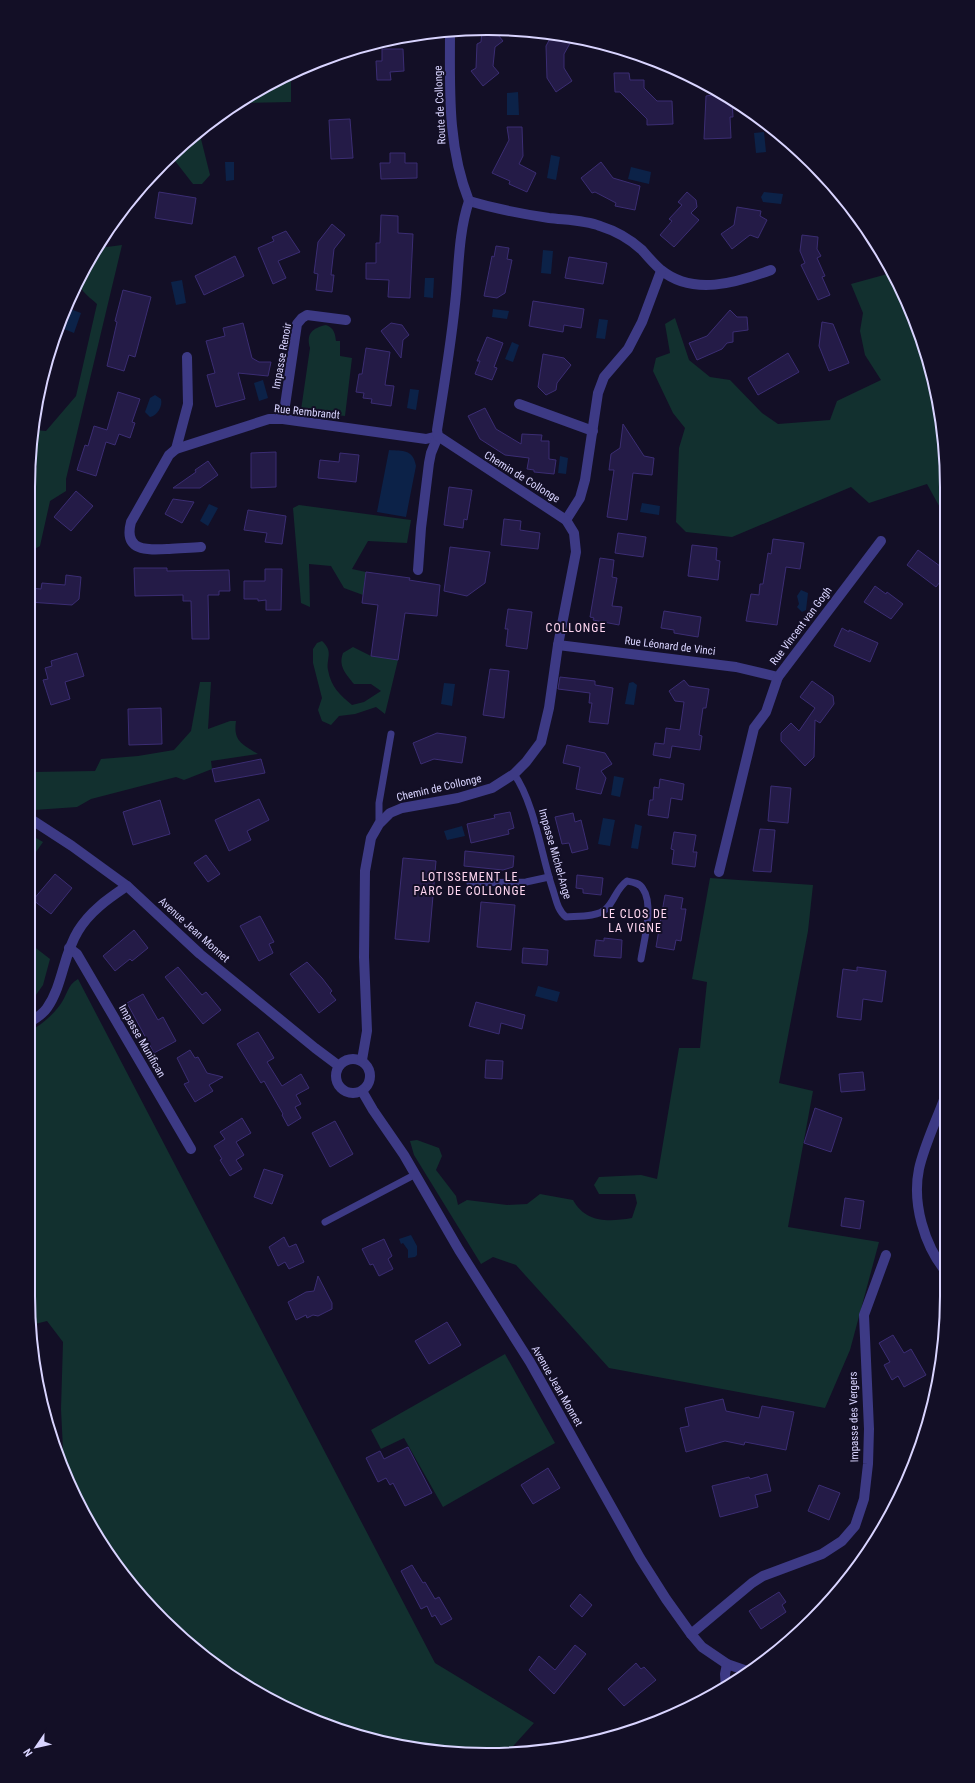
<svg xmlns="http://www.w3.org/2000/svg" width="975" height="1783" font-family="'Roboto Condensed',sans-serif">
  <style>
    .green { fill: #12302f }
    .water { fill: #0c2248 }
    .building { fill: #241b47; stroke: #3b2d73 }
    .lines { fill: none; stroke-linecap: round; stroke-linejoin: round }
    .lane { stroke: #3d3a85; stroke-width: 7 }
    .street { stroke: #3d3a85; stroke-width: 10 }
    .labels { text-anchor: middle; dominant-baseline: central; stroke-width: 4; stroke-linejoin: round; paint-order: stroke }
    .street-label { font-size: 11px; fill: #d9d4ff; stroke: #130f26 }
    .neighbourhood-label { font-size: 12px; letter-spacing: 1px; fill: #ffd6f0; stroke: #130f26 }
    .rim { fill: none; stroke: #d9d4ff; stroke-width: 2 }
  </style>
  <rect width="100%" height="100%" fill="#130f26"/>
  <g class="green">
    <polygon points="291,73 291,102 240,103 284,75"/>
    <polygon points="199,131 210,175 202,184 193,184 172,157"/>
    <path d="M122,245L66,479V491L50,501L40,546L29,552V485L37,466L29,463L34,430L46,431L76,396L97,304C93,300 87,296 83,291C75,278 90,257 97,247H107Z"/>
    <polygon points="891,273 912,312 943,428 943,513 927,484 869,503 851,487 732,537 686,532 676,522 679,448 685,428 673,413 653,371 656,358 670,353 665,324 675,318 689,360 710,377 730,380 762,413 778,424 830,420 837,401 881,380 865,355 860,331 863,313 851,284"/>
    <path d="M326,325C334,328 335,333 336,341H340V356L352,358L345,416L301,410L310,348C306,334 312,328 326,325Z"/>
    <polygon points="299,505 411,520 407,543 368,541 352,569 366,572 363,595 344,588 331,566 309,564 310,607 301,603 293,508"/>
    <path d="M322,641C334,652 326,658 328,670C331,687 340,695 352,705L364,702L381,691L371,684H354C346,674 338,666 343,653L353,647L371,656L398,660L385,714L376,707L355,714L339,716L331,725L322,721L318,710L322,698L313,663V649L317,643Z"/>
    <path d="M200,682H211L208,729L230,721H236C233,741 242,744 258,754L211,761L212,769L184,780L176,777L91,799L77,807L34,810L31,807L30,781L33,772L95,771L101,759L138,756L174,750L191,731Z"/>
    <polygon points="29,834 43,842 29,862"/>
    <path d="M710,878L813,885L808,931L779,1083L813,1091L788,1227L879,1242L850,1350L825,1408L609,1368L516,1265L493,1257L481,1264L414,1155L410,1141L417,1140L439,1148L442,1156L436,1170L456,1196L458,1205L467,1200L507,1205L527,1204L540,1194L573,1200C586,1223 608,1222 632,1218L637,1203L635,1194H599L594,1185L599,1177L641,1175L657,1179L679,1048H700L707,982L692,979Z"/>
    <polygon points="28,942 50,959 43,985 28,1006"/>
    <path d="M78,979L435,1663L534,1723L506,1754H457L369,1739L311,1720L232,1678L184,1641L123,1575L89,1525L64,1470L61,1409L63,1342L47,1321L31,1325L28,1295V1032C41,1025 51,1017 60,1005C67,996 67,985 78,979Z"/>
    <polygon points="505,1354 555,1443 443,1507 404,1438 381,1449 371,1430"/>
  </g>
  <g class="water">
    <polygon points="518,92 519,115 507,115 507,93"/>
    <polygon points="764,132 766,152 756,153 754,133"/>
    <polygon points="551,155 560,157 556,180 547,178"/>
    <polygon points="225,162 234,162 234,180 226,181"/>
    <polygon points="631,167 651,172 649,184 628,179"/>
    <polygon points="764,192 783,194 781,204 763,202 761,197"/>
    <polygon points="543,250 553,251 551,274 541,273"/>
    <polygon points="425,278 434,278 433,298 424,297"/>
    <polygon points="182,280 186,303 176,305 171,282"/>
    <polygon points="70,309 81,313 74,333 64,329"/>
    <polygon points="493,309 509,311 507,319 492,317"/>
    <polygon points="599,319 608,320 605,339 596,338"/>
    <polygon points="512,342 519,345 513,362 505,359"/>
    <polygon points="263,380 268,398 259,401 254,383"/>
    <polygon points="410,389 419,390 416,410 407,408"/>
    <path d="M155,395L161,399C163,406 157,416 150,417L145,412L150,398Z"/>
    <path d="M389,450C403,451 413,449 416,466L406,517L377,512Z"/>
    <polygon points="560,456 568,458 566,474 558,473"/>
    <polygon points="642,503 660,506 659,515 640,512"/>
    <polygon points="209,504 218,508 208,526 200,521"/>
    <polygon points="801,590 808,593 806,610 802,612 797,607 799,604 797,596"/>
    <polygon points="633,682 637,685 634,705 625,704 629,683"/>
    <polygon points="444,683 455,684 452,706 441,704"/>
    <polygon points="614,776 624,778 620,797 611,795"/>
    <polygon points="603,818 615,820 610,846 598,844"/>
    <polygon points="635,824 642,826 638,849 631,848"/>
    <polygon points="462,826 465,836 447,840 444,831"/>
    <polygon points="538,986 560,992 557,1002 535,996"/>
    <polygon points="411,1235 417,1246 417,1255 415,1257 408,1258 408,1250 403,1243 401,1244 399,1239"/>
  </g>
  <g class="building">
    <polygon points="482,30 494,30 503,41 495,47 493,66 499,73 483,86 471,71 476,68 477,44 481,42"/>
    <polygon points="553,33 573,38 564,54 564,68 572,81 556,92 547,78 546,46"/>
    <polygon points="382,49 403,49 404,71 390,72 391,80 377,80 376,61 382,61"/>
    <polygon points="614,73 629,73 630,80 644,80 644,88 657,101 672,101 673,124 647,125 647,119 620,92 615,92"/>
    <polygon points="721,92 732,100 733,117 730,117 731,138 704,139 706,96 712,95 711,93"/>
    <polygon points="350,119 353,158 331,159 329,120"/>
    <polygon points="507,127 522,127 523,156 519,164 536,173 527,192 509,184 510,181 492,173 509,140"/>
    <polygon points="390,153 405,153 405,163 417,163 417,178 381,179 380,163 390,163"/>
    <polygon points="601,162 613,178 640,186 635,210 615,206 616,203 595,192 592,193 581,178"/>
    <polygon points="159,192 196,198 192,224 155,218"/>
    <polygon points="687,192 696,200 697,207 691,213 699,220 674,247 660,235 672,221 669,219 682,205 678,202"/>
    <polygon points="737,207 761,211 760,216 767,220 758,238 750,235 732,249 721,234 734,225"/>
    <polygon points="381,215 398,216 398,233 413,234 410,298 388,297 389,280 366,279 366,263 376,263 376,243 380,243"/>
    <polygon points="332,224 345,235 334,249 331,275 334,275 332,292 316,290 318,274 314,273 318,242"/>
    <polygon points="286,231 300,252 278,261 286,278 273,284 258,248 274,241 272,237"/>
    <polygon points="802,235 818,237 817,249 821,256 817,258 825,276 822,277 830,295 818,300 801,265 805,263 800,251"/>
    <polygon points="496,246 509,248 507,259 512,260 505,293 497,298 484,296 492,256 494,257"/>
    <polygon points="235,256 244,276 204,295 195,276"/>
    <polygon points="569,257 607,263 603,284 565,278"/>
    <polygon points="123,290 151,297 135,357 129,355 124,371 107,366 117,322 115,321"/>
    <polygon points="533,301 584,309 581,328 564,325 563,332 529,326"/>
    <polygon points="730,310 737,317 747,317 748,330 733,332 733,342 727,343 722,349 697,360 689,343 707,336"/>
    <polygon points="822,322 833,324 849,363 829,371 819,346"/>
    <polygon points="243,323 252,358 259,362 271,362 268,376 238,373 245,399 216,407 207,375 215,373 206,341 225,336 223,328"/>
    <polygon points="391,323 402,325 409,335 403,340 401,358 381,331"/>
    <polygon points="487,337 503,343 494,367 497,368 492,380 475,374 480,361 477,361"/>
    <polygon points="366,348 390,352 385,385 394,386 391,406 371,403 372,399 363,398 364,393 356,392 359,374 362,374"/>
    <polygon points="788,353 799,372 758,395 748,378"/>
    <polygon points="543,354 564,358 571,365 557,383 556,390 546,395 538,387"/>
    <polygon points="118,392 140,399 132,422 135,423 130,438 119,434 115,445 106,442 96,476 77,470 85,445 88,446 94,426 107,430"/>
    <polygon points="485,408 496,429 521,444 522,434 542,435 541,441 549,441 549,459 556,460 554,474 534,472 534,470 527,469 529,458 505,455 480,439 468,416"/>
    <polygon points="623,424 644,456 654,458 652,475 633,473 627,520 607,517 614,470 609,470 611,454 620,448"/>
    <polygon points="276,452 276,487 251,488 251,453"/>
    <polygon points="340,453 359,455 356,482 318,478 320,460 339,462"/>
    <polygon points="208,461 218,475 200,488 173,488 196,472 195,470"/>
    <polygon points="449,487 472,490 467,520 464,519 463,528 444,525"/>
    <polygon points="76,491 93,506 71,531 54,517"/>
    <polygon points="173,499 194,502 182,523 165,514"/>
    <polygon points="248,510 286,516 282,544 265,542 267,533 244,530"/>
    <polygon points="504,519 521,521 520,530 540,533 538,549 501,545"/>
    <polygon points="618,533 646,537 643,557 615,553"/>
    <polygon points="773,539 804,543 800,569 786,567 777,625 746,621 751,594 759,595 760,584 763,584 768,553 771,554"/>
    <polygon points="692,545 717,548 716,560 720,561 718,580 688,576"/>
    <polygon points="450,547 490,552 485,583 467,596 444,591"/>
    <polygon points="918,550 944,569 944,577 936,587 907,565"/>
    <polygon points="600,558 614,560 612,577 617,578 612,606 622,607 619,625 593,620 594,618 590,617"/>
    <polygon points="134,568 167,568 167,571 229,570 230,591 219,591 219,595 208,595 209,639 192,639 191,601 183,601 183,595 135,596"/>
    <polygon points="265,569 282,569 281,610 266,610 266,600 258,601 258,599 244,599 244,581 265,581"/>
    <polygon points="366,572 410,578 409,580 440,585 437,616 405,613 398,660 371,656 378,605 362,603"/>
    <polygon points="66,575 81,577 79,599 72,605 29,602 29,588 41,589 42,583 65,585"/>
    <polygon points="875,586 886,594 887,592 903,604 891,619 864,602"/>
    <polygon points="508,609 532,612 527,649 506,646 508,629 505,629"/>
    <polygon points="664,611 701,617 698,637 674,633 674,630 661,628"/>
    <polygon points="842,628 849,632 849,630 878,643 870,662 834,646"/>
    <polygon points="77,653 84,676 65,682 70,699 51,705 43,680 48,679 45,668 52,666 51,661"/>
    <polygon points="490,669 509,671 504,718 483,715"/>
    <polygon points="560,677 595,681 595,685 613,688 608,724 589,722 592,703 589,703 590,693 558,689"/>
    <polygon points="684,680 689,686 709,689 706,708 703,708 699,735 702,736 700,750 672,746 670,758 653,755 655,743 664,744 666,728 680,730 684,702 675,701 669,691"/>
    <polygon points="812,681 833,696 834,704 820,723 815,720 814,757 805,766 781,741 781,733 791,723 799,731 815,708 800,697"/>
    <polygon points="161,708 162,744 129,745 128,709"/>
    <polygon points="437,733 466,737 462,763 434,759 421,764 413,743"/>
    <polygon points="567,745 605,753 612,764 601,771 606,778 601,794 576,789 580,767 563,763"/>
    <polygon points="261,759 265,773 215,782 212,769"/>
    <polygon points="660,779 684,784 682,800 671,798 668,818 648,815 650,800 653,800 654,787 659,788"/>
    <polygon points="771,786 791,788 788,823 768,821"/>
    <polygon points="259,799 269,820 247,831 251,840 229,851 215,820"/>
    <polygon points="160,800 170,834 133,845 123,812"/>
    <polygon points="510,812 514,828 508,830 509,834 471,843 467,824 495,818 494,815"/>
    <polygon points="573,813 575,822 581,820 588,849 572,853 569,843 562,844 555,817"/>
    <polygon points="760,829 775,830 771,872 753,871"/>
    <polygon points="674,832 696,835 693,852 697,852 695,867 672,864 674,850 671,849"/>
    <polygon points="465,851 514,856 513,867 503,870 464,866"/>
    <polygon points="206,855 220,874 208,882 194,863"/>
    <polygon points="403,858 436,861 429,942 395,939"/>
    <polygon points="55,874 72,888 51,914 33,900"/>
    <polygon points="577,875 603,878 601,895 583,893 583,889 576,888"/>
    <polygon points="665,895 683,898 681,909 686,909 681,941 676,940 674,950 656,947"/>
    <polygon points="481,902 515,905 511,950 477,947"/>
    <polygon points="260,916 274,942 269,944 273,953 259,961 240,926"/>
    <polygon points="134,930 148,948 132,961 130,959 115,971 103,956"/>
    <polygon points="604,938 622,940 621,958 594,956 596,940 604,941"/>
    <polygon points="523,948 548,950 547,965 522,963"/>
    <polygon points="307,962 322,978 332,991 330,993 336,1000 319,1013 290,974"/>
    <polygon points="178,967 202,995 206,992 221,1010 203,1024 165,977"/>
    <polygon points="857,967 886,971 882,1002 863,999 861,1020 837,1017 843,969 857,971"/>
    <polygon points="143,994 158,1020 163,1017 176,1041 154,1053 127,1003"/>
    <polygon points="476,1002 525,1015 522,1029 501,1023 499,1034 469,1026"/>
    <polygon points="258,1032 274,1058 267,1062 282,1086 301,1074 309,1088 296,1095 301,1104 295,1107 301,1118 288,1126 282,1115 283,1114 264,1081 261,1083 237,1044"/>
    <polygon points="190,1050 195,1058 198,1057 207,1073 223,1077 209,1085 213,1091 195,1102 184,1084 189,1082 177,1058"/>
    <polygon points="486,1060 503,1061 502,1079 485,1078"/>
    <polygon points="863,1072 865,1090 841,1092 839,1074"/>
    <polygon points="815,1108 842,1118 831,1152 804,1143"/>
    <polygon points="242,1118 251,1133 236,1142 244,1155 236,1160 242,1169 230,1176 220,1160 222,1159 214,1146 225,1139 220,1132"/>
    <polygon points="335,1121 353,1154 330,1167 312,1133"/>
    <polygon points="264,1169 283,1175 272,1204 254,1197"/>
    <polygon points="845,1198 864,1201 860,1229 841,1226"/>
    <polygon points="284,1237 289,1247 296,1244 304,1262 289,1269 285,1262 278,1266 269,1247"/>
    <polygon points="384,1239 392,1256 388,1259 393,1269 379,1276 373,1264 370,1265 362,1249"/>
    <polygon points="318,1276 332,1303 332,1309 318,1316 313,1315 307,1318 306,1315 296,1320 288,1302 306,1292 314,1291"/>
    <polygon points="447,1322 461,1345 429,1364 415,1341"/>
    <polygon points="893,1335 904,1353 911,1349 926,1375 904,1387 898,1376 892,1380 884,1365 890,1362 879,1343"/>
    <polygon points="723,1399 726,1411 759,1418 762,1406 794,1412 786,1450 745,1442 744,1445 725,1441 686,1452 680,1428 689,1426 685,1408"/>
    <polygon points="408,1447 432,1493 405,1506 393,1483 390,1485 386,1478 378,1482 366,1458 380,1451 384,1459"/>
    <polygon points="548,1468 560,1488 533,1504 521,1485"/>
    <polygon points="767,1474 771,1491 755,1495 758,1507 720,1517 712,1486 749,1477 750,1479"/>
    <polygon points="819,1485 840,1493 829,1520 808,1511"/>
    <polygon points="412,1565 423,1583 425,1582 435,1599 439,1597 452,1619 441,1625 435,1615 432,1617 427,1606 421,1609 401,1571"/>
    <polygon points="779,1592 786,1602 782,1605 786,1612 761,1629 749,1611"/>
    <polygon points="580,1594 592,1605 582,1617 570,1606"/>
    <polygon points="575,1645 586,1654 554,1694 529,1670 539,1656 555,1670"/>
    <polygon points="636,1663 641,1669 644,1667 656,1680 624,1706 608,1689"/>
  </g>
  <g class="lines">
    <g class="lane">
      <path d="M514,774C534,802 541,853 552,887C556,898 557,910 566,917C577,916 598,917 606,909C615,900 616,889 627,881C633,882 640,883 643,889C654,904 644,941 641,959"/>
      <polyline points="379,824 379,803 391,734"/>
      <polyline points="470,883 526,882 549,877"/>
      <polyline points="325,1222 416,1174"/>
    </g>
    <g class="street">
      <path d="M450,30C450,88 447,146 469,201"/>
      <path d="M469,201C496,209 522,214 549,218C566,220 585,220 600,226C616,231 630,239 642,250C648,257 654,264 661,270C693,296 736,283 771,270"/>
      <polyline points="519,404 593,431"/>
      <polyline points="283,419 297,324 302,318 307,315 346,320"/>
      <polyline points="176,449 188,404 187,357"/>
      <polyline points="566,520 580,498 585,480 598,393 604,377 628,349 642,322 661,271"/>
      <path d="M201,547C191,548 180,548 169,549C148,550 123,552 131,522L169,455L176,449L269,419H283L426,439L438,436"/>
      <polyline points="418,570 421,528 429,463 431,453 438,436"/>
      <polyline points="558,645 736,667 778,677"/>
      <polyline points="29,818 72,846 127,886 200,954 315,1048 339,1066"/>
      <polyline points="719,872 754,728 766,712 778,677 881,541"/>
      <polyline points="69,948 77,954 191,1149"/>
      <path d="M28,1023C35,1019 43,1014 47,1008C63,985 63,955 78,931C90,911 108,899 127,886"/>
      <circle cx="353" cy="1076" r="17"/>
      <path d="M362,1060L367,1031L364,957L365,871L371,838L379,824L390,813L402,808L458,798L492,788L514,774L526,762L541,742L549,708L558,645L576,552L574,533L566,520L438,436L437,430C444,385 452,339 456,294C459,262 459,231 469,201"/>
      <polyline points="362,1091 373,1110 404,1155 459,1250 530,1362 640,1558 666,1599 691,1634 702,1647 727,1664 750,1672"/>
      <path d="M945,1097C937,1119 924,1146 919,1169C912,1203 924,1245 946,1272"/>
      <polyline points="691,1634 752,1583 763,1576 822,1554 842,1541 855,1526 864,1499 868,1464 869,1429 864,1315 886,1255"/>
      <polyline points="726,1687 725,1674 727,1664"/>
    </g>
  </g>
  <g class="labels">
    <g class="street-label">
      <text transform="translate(440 105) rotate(-93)">Route de Collonge</text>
      <text transform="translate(282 356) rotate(-80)">Impasse Renoir</text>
      <text transform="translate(307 412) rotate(6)">Rue Rembrandt</text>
      <text transform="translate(522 477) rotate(32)">Chemin de Collonge</text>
      <text transform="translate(801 626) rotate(-53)">Rue Vincent van Gogh</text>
      <text transform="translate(670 646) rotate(7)">Rue Léonard de Vinci</text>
      <text transform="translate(439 788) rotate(-13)">Chemin de Collonge</text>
      <text transform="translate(555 854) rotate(74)">Impasse Michel-Ange</text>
      <text transform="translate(194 930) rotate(42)">Avenue Jean Monnet</text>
      <text transform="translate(142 1041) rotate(60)">Impasse Munifican</text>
      <text transform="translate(557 1386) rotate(60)">Avenue Jean Monnet</text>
      <text transform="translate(854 1417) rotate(-91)">Impasse des Vergers</text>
    </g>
    <g class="neighbourhood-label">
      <text x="576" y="628">COLLONGE</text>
      <text x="470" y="877">LOTISSEMENT LE<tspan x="470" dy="14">PARC DE COLLONGE</tspan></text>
      <text x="635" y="914">LE CLOS DE<tspan x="635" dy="14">LA VIGNE</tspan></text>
    </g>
  </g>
  <path d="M0 0H975V1783H0ZM487 35H488A452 452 0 0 1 940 487V1296A452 452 0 0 1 488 1748H487A452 452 0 0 1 35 1296V487A452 452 0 0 1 487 35Z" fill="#130f26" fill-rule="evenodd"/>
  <path class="rim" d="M487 35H488A452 452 0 0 1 940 487V1296A452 452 0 0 1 488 1748H487A452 452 0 0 1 35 1296V487A452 452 0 0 1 487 35Z"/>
  <g transform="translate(36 1747) rotate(236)" stroke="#130f26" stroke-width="3" paint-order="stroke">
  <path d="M0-3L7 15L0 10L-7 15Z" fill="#d9d4ff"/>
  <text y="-6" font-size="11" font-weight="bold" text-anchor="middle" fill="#d9d4ff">N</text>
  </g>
</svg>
